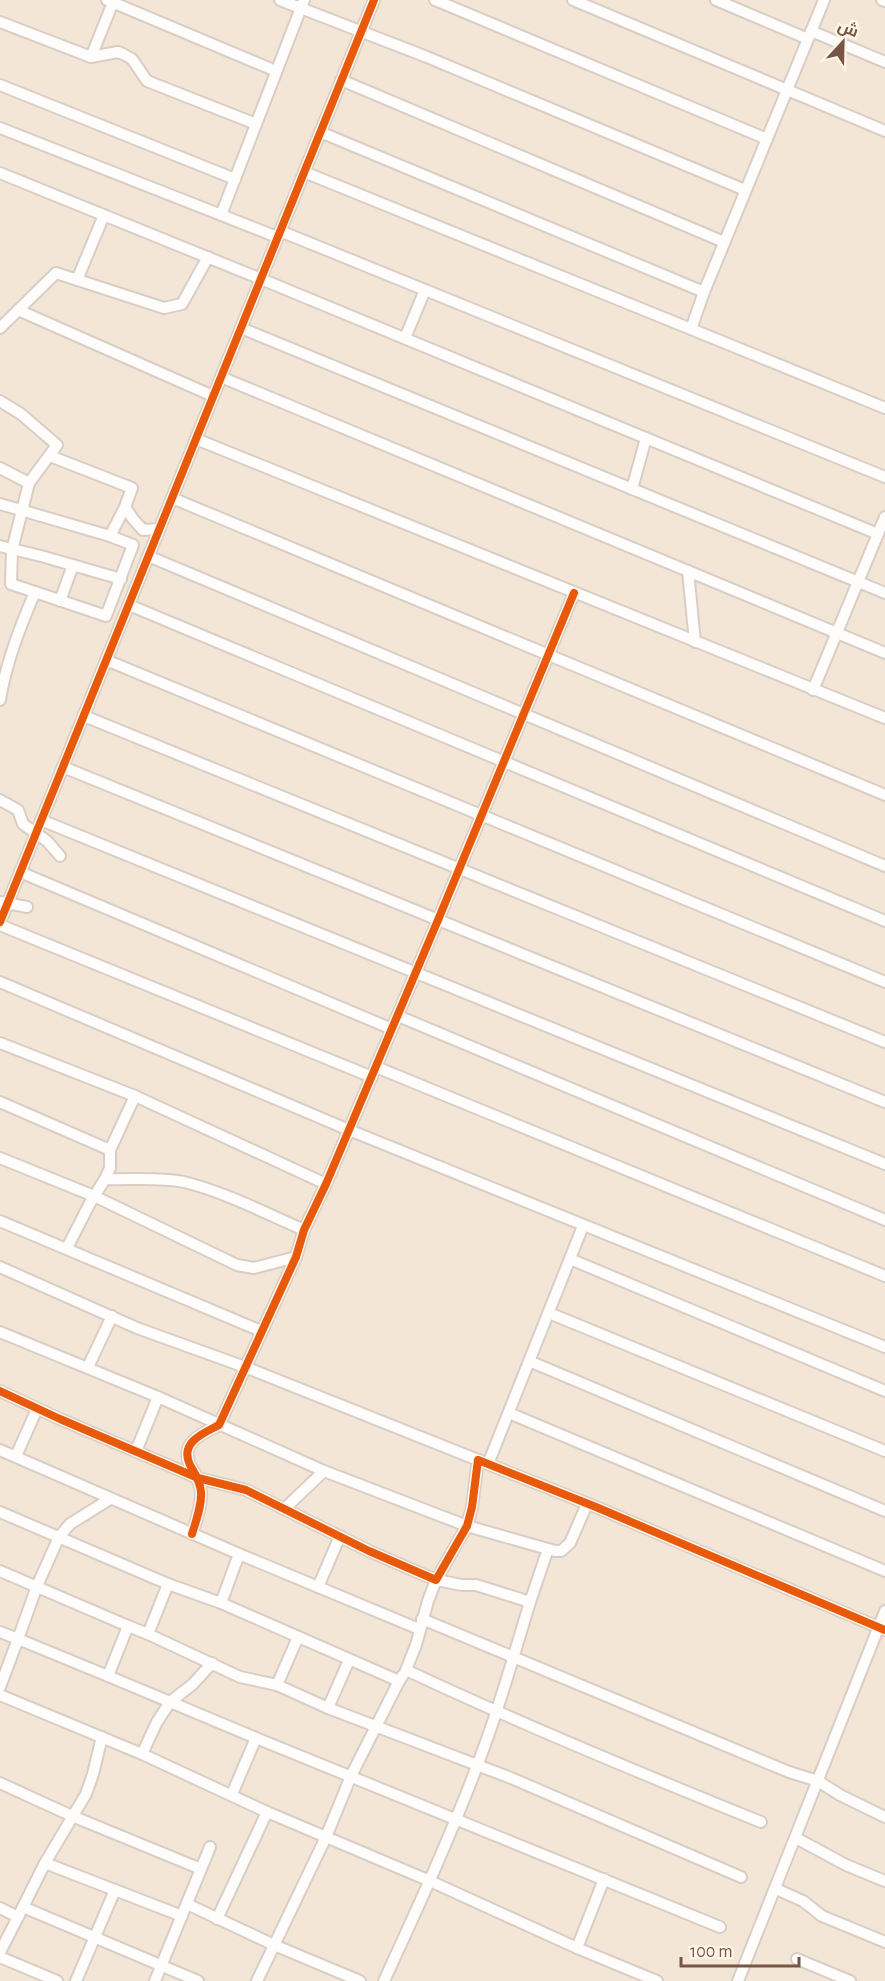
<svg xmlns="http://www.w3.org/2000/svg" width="885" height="1981" font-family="'Alegreya Sans',Cairo,sans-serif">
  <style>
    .residential { fill: #f4e6d7 }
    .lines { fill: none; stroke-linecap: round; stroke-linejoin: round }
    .minor-casing { stroke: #d9cec5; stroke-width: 14 }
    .minor { stroke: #fefdfb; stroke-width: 10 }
    .cycleway-casing { stroke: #fff6ea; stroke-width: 11 }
    .cycleway { stroke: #e8590c; stroke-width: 8 }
  </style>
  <rect width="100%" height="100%" fill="#f8f1e7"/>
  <rect class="residential" x="0" y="0" width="885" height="1981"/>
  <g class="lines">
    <g class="minor-casing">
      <g id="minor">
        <polyline points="107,0 276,71"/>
        <polyline points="280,0 427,57 745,190"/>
        <polyline points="435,0 767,139"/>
        <polyline points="573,0 885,131"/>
        <polyline points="716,0 808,39"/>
        <polyline points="824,0 704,292 691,329 885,408"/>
        <polyline points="882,0 885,1"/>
        <polyline points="0,22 91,57 118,52 123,54 132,59 147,81 256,124"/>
        <polyline points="811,31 885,62"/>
        <polyline points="91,57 114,0"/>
        <polyline points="341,80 724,242"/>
        <polyline points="0,85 235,179"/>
        <polyline points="0,128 277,237"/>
        <polyline points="320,132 704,292"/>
        <polyline points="304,172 691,329"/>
        <polyline points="0,173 261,279 878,534"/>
        <polyline points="221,215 304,0"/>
        <polyline points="280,231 885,477"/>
        <polyline points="77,280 104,215"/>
        <polyline points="18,310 213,396"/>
        <polyline points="0,328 56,273 164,308 182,304 208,257"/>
        <polyline points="241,328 885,593"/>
        <polyline points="405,338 425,290"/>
        <polyline points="221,377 885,653"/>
        <polyline points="0,401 21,414 57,445 29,483 12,550 11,584 35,592"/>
        <polyline points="196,439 885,718"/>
        <polyline points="50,456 132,488 125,507 133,519 143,530 159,529"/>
        <polyline points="0,468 29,483"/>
        <polyline points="632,489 646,438"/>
        <polyline points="172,498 885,795"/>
        <path d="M0,504L110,536L133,545L106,616L35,592C20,627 6,663 0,700"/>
        <polyline points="110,536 125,507"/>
        <polyline points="0,546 41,556 121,579"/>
        <polyline points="148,556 885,866"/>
        <polyline points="688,571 695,642"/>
        <polyline points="60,601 73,565"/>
        <polyline points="129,605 885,921"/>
        <polyline points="106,660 885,982"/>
        <polyline points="813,690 885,517"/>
        <polyline points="84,716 885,1042"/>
        <polyline points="63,767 885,1102"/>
        <polyline points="0,800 18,810 23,824 47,841 60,856"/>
        <polyline points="41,820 885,1164"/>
        <polyline points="20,872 392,1029"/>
        <polyline points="0,902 27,907"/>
        <polyline points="0,922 374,0"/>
        <polyline points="0,925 372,1077"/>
        <polyline points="0,982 349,1130 885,1347"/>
        <polyline points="398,1016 885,1220"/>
        <polyline points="0,1043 135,1096 326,1184"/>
        <polyline points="376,1067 885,1276"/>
        <polyline points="0,1102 110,1150"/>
        <polyline points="0,1158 94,1196 237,1265 254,1268 296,1257"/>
        <path d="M105,1179C131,1180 158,1177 184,1182C225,1192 265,1213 304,1230"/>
        <polyline points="0,1221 261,1331"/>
        <polyline points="67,1248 90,1203 105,1179 110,1168 110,1150 135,1096"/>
        <polyline points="570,1259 885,1391"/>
        <polyline points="0,1267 137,1328 245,1367 478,1460"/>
        <polyline points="549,1313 885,1451"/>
        <polyline points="0,1332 158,1397 324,1471"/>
        <polyline points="529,1361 885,1511"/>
        <polyline points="88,1367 112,1316"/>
        <polyline points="0,1391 60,1419 198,1478 246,1490 369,1551 436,1580 467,1526 472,1507 478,1460 596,1507 885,1630"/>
        <polyline points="509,1413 885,1571"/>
        <polyline points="0,1450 239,1554 419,1629"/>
        <polyline points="136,1451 158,1397"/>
        <polyline points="16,1456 37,1409"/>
        <polyline points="488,1464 583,1226"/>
        <polyline points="284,1509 324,1471 467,1526 555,1551 561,1551 570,1543 587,1504"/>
        <polyline points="0,1512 168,1584"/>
        <path d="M192,1534C196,1521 202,1505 201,1492C200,1481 195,1474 190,1465C179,1442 204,1433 219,1425L296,1257L304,1230L326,1184L438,920L574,593"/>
        <polyline points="0,1571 128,1626"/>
        <polyline points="318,1587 340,1536"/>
        <polyline points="530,1602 548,1549"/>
        <polyline points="221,1603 399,1681 403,1675"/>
        <polyline points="422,1619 789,1772 818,1781 840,1795 885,1817"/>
        <polyline points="0,1632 18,1639 37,1586 59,1537 70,1524 110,1499"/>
        <polyline points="148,1634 240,1677 277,1685 328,1708 511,1778 741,1877"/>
        <polyline points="108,1676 256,1738 720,1927"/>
        <polyline points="277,1685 298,1637"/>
        <polyline points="0,1687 18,1639 108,1676 128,1626 148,1634 168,1584 221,1603 239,1554"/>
        <polyline points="0,1695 142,1754 267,1812 430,1881 577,1948 657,1981"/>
        <polyline points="328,1708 349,1660"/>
        <polyline points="142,1754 157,1722 170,1702 193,1684 212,1663"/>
        <polyline points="0,1783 72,1816 201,1869"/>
        <polyline points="232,1794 256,1738"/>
        <polyline points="796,1838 846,1865 885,1881"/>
        <polyline points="45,1863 182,1916"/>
        <polyline points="776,1889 803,1901 822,1916 885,1942"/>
        <polyline points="187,1904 274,1945 360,1981"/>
        <polyline points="23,1907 198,1981"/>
        <polyline points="0,1908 18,1917 0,1952"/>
        <polyline points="18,1917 45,1863 86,1794 93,1774 102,1737"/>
        <polyline points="217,1919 267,1812"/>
        <polyline points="577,1948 604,1879"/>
        <polyline points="0,1957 57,1981"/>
        <polyline points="797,1959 850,1981"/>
        <polyline points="76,1981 115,1890"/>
        <polyline points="155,1981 210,1847"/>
        <polyline points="257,1981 326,1837 351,1776 399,1681"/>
        <path d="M384,1981C419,1905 454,1829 483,1750C501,1702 515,1651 530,1602L476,1585H462L436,1580L428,1601L416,1645L406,1670C523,1725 642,1774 761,1822"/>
        <polyline points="738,1981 885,1611"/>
      </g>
    </g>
    <use href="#minor" class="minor"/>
    <g class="cycleway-casing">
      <g id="cycleway">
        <polyline points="0,922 374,0"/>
        <polyline points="0,1391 60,1419 198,1478 246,1490 369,1551 436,1580 467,1526 472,1507 478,1460 596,1507 885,1630"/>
        <path d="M192,1534C196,1521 202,1505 201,1492C200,1481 195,1474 190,1465C179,1442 204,1433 219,1425L296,1257L304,1230L326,1184L438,920L574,593"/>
      </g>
    </g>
    <use href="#cycleway" class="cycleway"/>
  </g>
  <g transform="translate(843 42) rotate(22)" stroke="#fff6ea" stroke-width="4.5" paint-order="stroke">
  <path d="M0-4.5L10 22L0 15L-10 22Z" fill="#785646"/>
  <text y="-9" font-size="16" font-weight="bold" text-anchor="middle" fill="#785646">ش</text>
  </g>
  <path d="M681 1957v9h118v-9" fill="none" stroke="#785646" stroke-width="3"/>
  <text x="690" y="1957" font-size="18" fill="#785646" stroke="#fff6ea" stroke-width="4.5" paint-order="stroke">100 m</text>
</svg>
